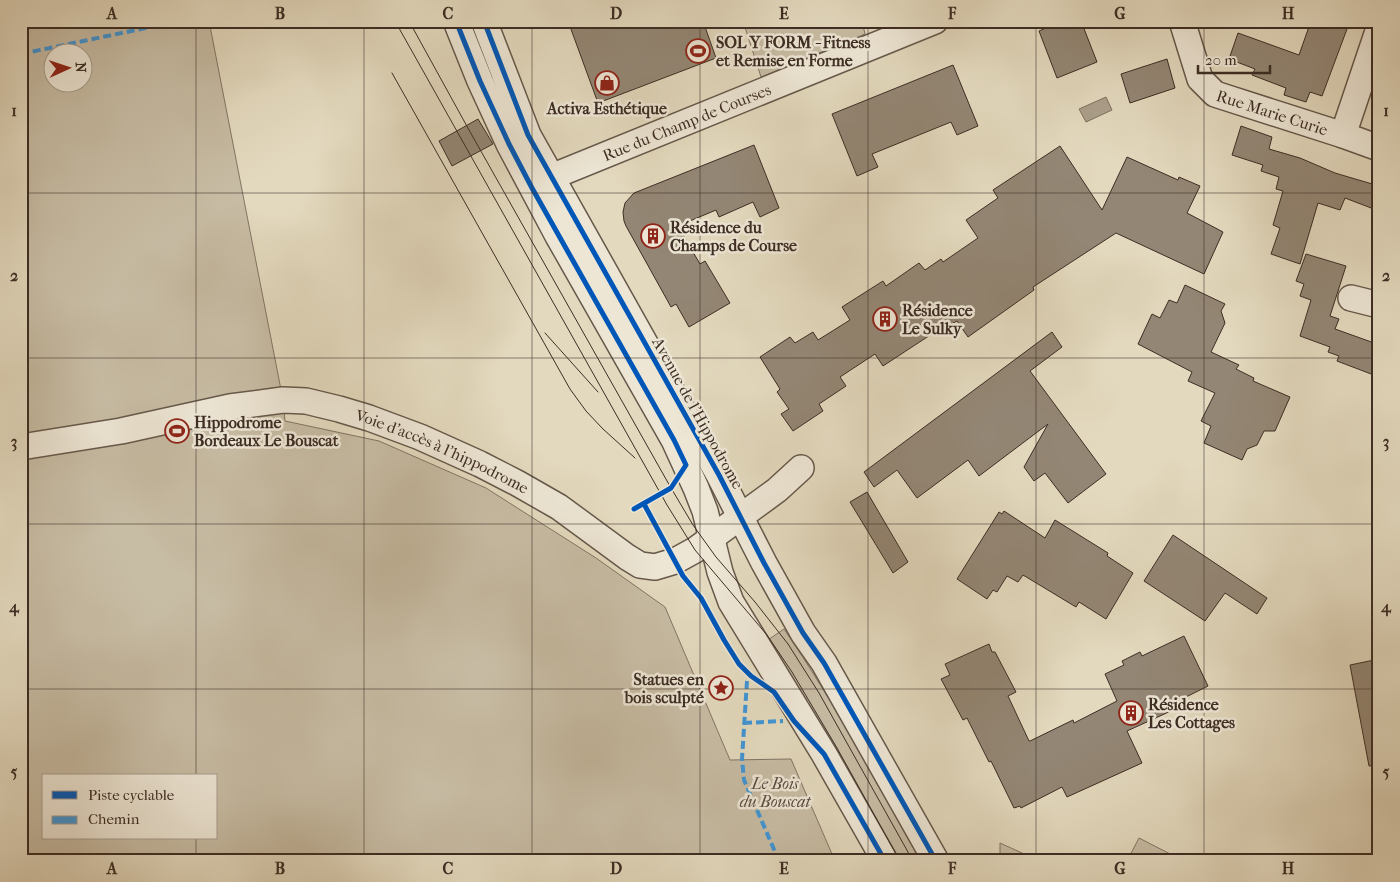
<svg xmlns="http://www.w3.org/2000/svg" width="1400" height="882" font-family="'IM FELL French Canon',serif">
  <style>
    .green { fill: #c7bca4; stroke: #827464; fill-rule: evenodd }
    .water { fill: #ab9f8a; stroke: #7f7161 }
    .building { fill: #938674; stroke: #3d2d24 }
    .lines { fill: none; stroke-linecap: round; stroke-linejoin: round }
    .minor-casing { stroke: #66584a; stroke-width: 28 }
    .minor { stroke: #ede6d5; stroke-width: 25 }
    .tram { stroke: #3d2d24; stroke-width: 1 }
    .quiet { stroke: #3f96d6; stroke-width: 4; stroke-dasharray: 8 4; stroke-linecap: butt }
    .cycleway-casing { stroke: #ede6d5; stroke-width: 8 }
    .cycleway { stroke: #0057b8; stroke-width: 5 }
    .grid { fill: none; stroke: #3d2d24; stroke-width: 1; stroke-opacity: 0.55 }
    .labels { text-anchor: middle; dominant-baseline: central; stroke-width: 5; stroke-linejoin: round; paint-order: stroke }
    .poi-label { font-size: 16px; font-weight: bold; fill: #3d2d24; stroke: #ede6d5; text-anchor: start }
    .street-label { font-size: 16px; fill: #3d2d24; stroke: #ede6d5 }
    .park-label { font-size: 16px; font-style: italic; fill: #594a3e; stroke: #ede6d5 }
    .neatline { fill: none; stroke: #3d2d24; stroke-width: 2 }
    .grid-label { font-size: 16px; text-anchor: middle; font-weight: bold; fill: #3d2d24 }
  </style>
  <rect width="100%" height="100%" fill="#e3d9be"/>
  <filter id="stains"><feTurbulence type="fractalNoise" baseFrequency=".004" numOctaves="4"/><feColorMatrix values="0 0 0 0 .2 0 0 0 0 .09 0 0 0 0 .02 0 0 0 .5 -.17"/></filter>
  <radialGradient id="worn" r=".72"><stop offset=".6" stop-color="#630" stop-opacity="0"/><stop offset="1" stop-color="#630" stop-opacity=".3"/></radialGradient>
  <g class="green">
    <path d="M21,21H209L283,400L285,421L379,441L486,488L596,558L665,607L730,760L791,759L835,861H21ZM52,52H82V82H52ZM44,776H216V838H44Z"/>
    <polygon points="743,21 862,21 865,34 761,77"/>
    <path d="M784,629C835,703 877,783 921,861H894L765,642Z"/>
    <polygon points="1139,838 1178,858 1176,861 1127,861"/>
    <polygon points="1000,843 1035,859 1035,861 1000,861"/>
  </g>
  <polygon class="water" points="1106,97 1112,110 1086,122 1079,109"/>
  <g class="building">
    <polygon points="568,21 703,21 716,58 598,103"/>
    <polygon points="1062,21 1081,21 1097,62 1057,78 1039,31"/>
    <polygon points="1311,21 1350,21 1322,96 1310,92 1306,102 1284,95 1286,88 1252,75 1255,69 1229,59 1238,33 1299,55"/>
    <polygon points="1167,59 1175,88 1130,103 1121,74"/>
    <polygon points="953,65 978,126 957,135 951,122 872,154 878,167 857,176 832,114"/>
    <polygon points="478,119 493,144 452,166 439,141"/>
    <polygon points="1241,126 1272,137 1269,149 1300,158 1335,173 1379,186 1379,211 1345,198 1340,210 1318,203 1300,264 1271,254 1280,228 1273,225 1283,191 1276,189 1279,177 1261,171 1263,165 1232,155"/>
    <polygon points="754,145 779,208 760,217 753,202 719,217 716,210 678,226 700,264 705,261 730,303 689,327 676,304 671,307 626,226 624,221 623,212 625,203 634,193"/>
    <polygon points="1060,146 1102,210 1127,157 1178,180 1179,177 1200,186 1187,213 1223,232 1204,274 1116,233 1033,287 1034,290 968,337 957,321 948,326 947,324 883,366 875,354 840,377 846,386 819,404 823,411 793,431 781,414 789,409 777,392 780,389 760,357 790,337 795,343 813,332 818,340 850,320 842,307 883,281 886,286 919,263 925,270 941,259 943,262 978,238 966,220 998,198 993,190"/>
    <polygon points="1306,254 1346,266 1330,316 1339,319 1335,329 1377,344 1373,355 1379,357 1379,377 1337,361 1339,356 1328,352 1330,347 1300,336 1311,300 1300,296 1304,284 1296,281"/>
    <polygon points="1185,285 1225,304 1221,311 1225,323 1211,352 1239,365 1236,369 1254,378 1253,381 1290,397 1275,431 1264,431 1257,445 1247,449 1242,460 1204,443 1211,426 1201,421 1215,393 1188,381 1192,372 1138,344 1152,314 1160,318 1169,300 1177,303"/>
    <polygon points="1052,332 1062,347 1030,371 1106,474 1068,503 1045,473 1034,481 1024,467 1048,424 979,476 968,460 917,498 897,470 874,487 864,472"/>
    <polygon points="867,492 908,562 893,573 850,502"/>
    <polygon points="1004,511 1045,538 1055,520 1108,553 1107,556 1133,573 1106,619 1079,602 1076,607 1023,575 1018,582 1007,576 997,592 993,590 987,599 957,579 999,512 1002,514"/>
    <polygon points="1173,535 1267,598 1257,614 1225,593 1205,621 1144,581"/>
    <polygon points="1184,636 1208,686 1182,699 1184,705 1127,731 1142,763 1067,797 1062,787 1021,808 1020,806 1014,808 991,761 989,762 967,718 963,720 941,679 950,675 945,664 989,644 992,652 995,652 1016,692 1008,696 1029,741 1030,741 1073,720 1074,723 1117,701 1105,674 1124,665 1122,661 1140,652 1142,656"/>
    <polygon points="1379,659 1379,765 1369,766 1350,665"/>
  </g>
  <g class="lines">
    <g class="minor-casing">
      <g id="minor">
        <polyline points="456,21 480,81 509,144 558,236 674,440 696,488 705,511 720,572 731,602 824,754 885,861"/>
        <polyline points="484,21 528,135 719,475 764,563 803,633 824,663 936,861"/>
        <path id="s1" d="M1182,21L1200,79L1215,94L1343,135L1379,148"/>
        <polyline points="1343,135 1379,28"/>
        <path id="s2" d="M537,174L543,178H552L561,173L935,21"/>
        <polyline points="1351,298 1379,305"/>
        <path id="s3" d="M21,447L121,431L230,407L283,400L306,401L339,409L369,418L420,437L480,464L517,483L559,507L627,557L640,565L655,567L675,561L695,550L777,490L801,468"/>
      </g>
    </g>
    <use href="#minor" class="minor"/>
    <g class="tram">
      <polyline points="395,21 667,505 695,550 767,635 792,672 837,748 900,861"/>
      <polyline points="409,21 469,130 671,488 693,525 716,557 755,602 788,644 819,693 913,861"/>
      <polyline points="392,73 570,389 586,411 603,429 635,458"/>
      <polyline points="545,333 598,392"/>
    </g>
    <g class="quiet">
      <polyline points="21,29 62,21"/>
      <polyline points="21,34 26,53"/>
      <polyline points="21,54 179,21"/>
      <polyline points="747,681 742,759 744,780 779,861"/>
      <polyline points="744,723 783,721"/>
    </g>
    <g class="cycleway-casing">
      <g id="cycleway">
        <polyline points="456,21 480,81 509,144 532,188 674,440 686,465 671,488 634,509"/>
        <polyline points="484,21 528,135 719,475 764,563 803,633 824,663 936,861"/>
        <polyline points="644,504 683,576 701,598 724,640 739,664 751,676 774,692 794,721 824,754 885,861"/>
      </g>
    </g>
    <use href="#cycleway" class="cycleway"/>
  </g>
  <path class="grid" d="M196,21V776M364,21V861M532,21V861M700,21V861M868,21V861M1036,21V861M1204,21V861M21,193H1379M21,358H1379M21,524H1379M21,689H1379M196,838V861"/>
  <defs>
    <g id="stadium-ring" transform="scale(1.25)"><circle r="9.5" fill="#ede6d5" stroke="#8f2418" stroke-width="1.5"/><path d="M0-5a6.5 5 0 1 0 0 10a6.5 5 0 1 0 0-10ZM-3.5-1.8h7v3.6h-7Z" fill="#8f2418"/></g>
    <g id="shop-ring" transform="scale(1.25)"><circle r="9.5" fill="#ede6d5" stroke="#8f2418" stroke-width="1.5"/><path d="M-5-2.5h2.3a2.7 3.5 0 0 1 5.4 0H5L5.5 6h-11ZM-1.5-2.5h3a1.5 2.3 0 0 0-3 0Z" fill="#8f2418"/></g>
    <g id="building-ring" transform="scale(1.25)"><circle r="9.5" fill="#ede6d5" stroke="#8f2418" stroke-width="1.5"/><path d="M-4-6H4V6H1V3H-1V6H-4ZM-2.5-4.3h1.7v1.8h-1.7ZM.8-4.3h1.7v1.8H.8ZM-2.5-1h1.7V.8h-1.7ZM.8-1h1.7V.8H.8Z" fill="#8f2418"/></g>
    <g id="sight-ring" transform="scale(1.25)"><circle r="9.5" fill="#ede6d5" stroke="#8f2418" stroke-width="1.5"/><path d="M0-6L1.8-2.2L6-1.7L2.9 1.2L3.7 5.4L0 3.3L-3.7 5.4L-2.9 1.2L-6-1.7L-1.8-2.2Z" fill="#8f2418"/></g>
  </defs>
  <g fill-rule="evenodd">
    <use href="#stadium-ring" x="698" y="51"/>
    <use href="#shop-ring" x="607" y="83"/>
    <use href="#building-ring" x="653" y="236"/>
    <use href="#building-ring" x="885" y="319"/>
    <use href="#stadium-ring" x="177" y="431"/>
    <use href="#sight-ring" x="721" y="688"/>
    <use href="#building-ring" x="1131" y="713"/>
  </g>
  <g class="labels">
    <g class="poi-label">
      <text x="716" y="42">SOL Y FORM - Fitness<tspan x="716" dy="18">et Remise en Forme</tspan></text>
      <text x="607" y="108" text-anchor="middle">Activa Esthétique</text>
      <text x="670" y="227">Résidence du<tspan x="670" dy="18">Champs de Course</tspan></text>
      <text x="902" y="310">Résidence<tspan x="902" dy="18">Le Sulky</tspan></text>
      <text x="194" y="422">Hippodrome<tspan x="194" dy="18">Bordeaux Le Bouscat</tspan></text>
      <text x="704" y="679" text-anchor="end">Statues en<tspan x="704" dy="18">bois sculpté</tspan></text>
      <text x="1148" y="704">Résidence<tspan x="1148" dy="18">Les Cottages</tspan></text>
    </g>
    <g class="street-label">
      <text stroke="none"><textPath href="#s1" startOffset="142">Rue Marie Curie</textPath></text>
      <text stroke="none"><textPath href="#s2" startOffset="162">Rue du Champ de Courses</textPath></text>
      <text transform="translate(698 413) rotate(61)">Avenue de l'Hippodrome</text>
      <text stroke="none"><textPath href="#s3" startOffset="435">Voie d'accès à l'hippodrome</textPath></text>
    </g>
    <g class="park-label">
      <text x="775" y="783">Le Bois<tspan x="775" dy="18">du Bouscat</tspan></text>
    </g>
  </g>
  <rect width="1400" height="882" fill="none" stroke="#e3d9be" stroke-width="55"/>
  <rect x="42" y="774" width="175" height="65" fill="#ede6d5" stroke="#a79c8e"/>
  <rect x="52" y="791" width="25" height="8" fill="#0057b8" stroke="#a79c8e"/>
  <text x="88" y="800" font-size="15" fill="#3d2d24">Piste cyclable</text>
  <rect x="52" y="816" width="25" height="8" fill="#3f96d6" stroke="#a79c8e"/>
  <text x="88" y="824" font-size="15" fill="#3d2d24">Chemin</text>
  <g transform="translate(68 68) rotate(87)"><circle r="24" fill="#ede6d5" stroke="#a79c8e"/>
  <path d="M0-4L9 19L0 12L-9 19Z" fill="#8f2418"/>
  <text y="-8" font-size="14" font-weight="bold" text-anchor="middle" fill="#3d2d24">N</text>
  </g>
  <path d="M1198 65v8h72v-8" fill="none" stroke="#3d2d24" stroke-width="2.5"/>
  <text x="1205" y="65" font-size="15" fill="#3d2d24" stroke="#ede6d5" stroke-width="4" paint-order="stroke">20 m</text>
  <rect x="28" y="28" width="1344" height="826" class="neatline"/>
  <g class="grid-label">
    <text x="112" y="19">A</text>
    <text x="280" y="19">B</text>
    <text x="448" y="19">C</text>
    <text x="616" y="19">D</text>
    <text x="784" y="19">E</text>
    <text x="952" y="19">F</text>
    <text x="1120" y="19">G</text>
    <text x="1288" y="19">H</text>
    <text x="14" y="116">1</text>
    <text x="1386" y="116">1</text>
    <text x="14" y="281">2</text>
    <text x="1386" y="281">2</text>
    <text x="14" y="447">3</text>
    <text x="1386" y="447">3</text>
    <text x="14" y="612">4</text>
    <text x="1386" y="612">4</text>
    <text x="14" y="777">5</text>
    <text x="1386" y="777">5</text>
    <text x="112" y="874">A</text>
    <text x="280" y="874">B</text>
    <text x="448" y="874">C</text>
    <text x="616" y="874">D</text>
    <text x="784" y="874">E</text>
    <text x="952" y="874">F</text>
    <text x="1120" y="874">G</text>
    <text x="1288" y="874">H</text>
  </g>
  <rect width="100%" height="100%" filter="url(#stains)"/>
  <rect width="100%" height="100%" fill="url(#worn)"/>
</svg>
